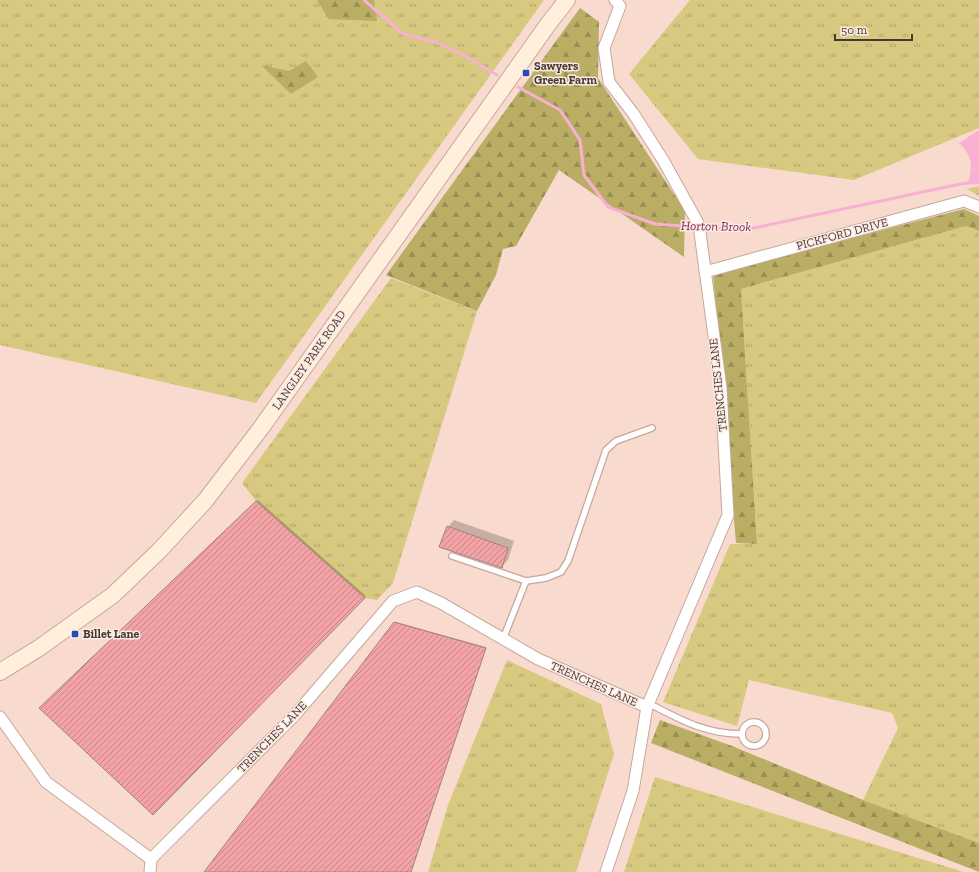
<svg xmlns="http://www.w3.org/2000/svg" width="979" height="872" font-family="'Zilla Slab',serif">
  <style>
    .grass { fill: url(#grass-tufts) }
    .forest { fill: url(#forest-firs) }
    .water { fill: #f9b0d3 }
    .shadow { fill: #0003 }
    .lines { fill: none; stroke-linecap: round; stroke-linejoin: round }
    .stream { stroke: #f9b0d3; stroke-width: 3 }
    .building { fill: url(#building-hatch); stroke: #a18282 }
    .lane-casing { stroke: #c5a89b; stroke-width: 8 }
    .street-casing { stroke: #c5a89b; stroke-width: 13 }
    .secondary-casing { stroke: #c5a89b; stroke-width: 18 }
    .lane { stroke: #fff; stroke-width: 5.5 }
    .street { stroke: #fff; stroke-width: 11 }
    .secondary { stroke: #ffefdc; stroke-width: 16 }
    .poi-dot { fill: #264ab9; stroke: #fdebe3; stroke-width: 1.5 }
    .labels { text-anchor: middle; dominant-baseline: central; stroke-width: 3; stroke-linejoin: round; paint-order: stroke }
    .poi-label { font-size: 12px; font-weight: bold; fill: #463a35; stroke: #fdebe3; text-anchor: start }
    .street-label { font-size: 12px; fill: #463a35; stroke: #fdebe3 }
    .water-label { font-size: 13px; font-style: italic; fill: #792655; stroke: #fdebe3 }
  </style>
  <defs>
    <pattern id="grass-tufts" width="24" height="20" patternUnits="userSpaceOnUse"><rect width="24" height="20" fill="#d7ca80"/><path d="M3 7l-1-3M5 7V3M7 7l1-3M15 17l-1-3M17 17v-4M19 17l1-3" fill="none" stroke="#b0a56a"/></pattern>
    <pattern id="forest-firs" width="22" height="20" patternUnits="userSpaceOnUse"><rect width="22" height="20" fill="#baad64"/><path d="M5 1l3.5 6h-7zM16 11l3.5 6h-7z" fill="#998e53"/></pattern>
    <pattern id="building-hatch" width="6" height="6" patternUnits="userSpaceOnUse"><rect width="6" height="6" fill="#f3a2a6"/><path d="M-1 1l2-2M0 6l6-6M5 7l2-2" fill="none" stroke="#c78588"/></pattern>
  </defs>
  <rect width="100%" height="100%" fill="#f9dace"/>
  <g class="grass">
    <polygon points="0,0 544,0 256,403 0,345"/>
    <polygon points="690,0 979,0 979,128 854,180 698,159 629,74"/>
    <polygon points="979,186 979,196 967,189"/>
    <polygon points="966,226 979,231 979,843 863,800 898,728 892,713 749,680 737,726 663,702 730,544 757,544 741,289"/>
    <polygon points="391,278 477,311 393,583 377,600 365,598 256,501 242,483"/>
    <polygon points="507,660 601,704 614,754 576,872 428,872 448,805"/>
    <polygon points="655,777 964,872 624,872"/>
  </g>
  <g class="forest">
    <polygon points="317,0 374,0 377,21 329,19"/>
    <polygon points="580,8 599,22 598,78 685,211 684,257 559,170 516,246 503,249 496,275 477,311 386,275"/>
    <polygon points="306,61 318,77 291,94 261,65 289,71"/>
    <polygon points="964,209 979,216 979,231 966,226 741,289 757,544 736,543 713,274"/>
    <polygon points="660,720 732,746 863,800 979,843 979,872 651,743"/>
  </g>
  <path class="water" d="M979,130V184L962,185L969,180C973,164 971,154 959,143Z"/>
  <g class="shadow">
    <polygon points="258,500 366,596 153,814 40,708"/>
    <polygon points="454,520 514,541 508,560 501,567 448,527"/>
    <polygon points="396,622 486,647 411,872 205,872"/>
  </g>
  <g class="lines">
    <g class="stream">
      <polyline points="364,0 403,34 436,42 462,54 497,75"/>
      <polyline points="518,87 560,110 580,140 584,175 608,207 655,224 725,229 754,228 965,183"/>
    </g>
  </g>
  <g class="building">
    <polygon points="256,501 365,598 153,815 39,708"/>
    <polygon points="447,526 508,548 502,568 439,547"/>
    <polygon points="394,622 486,648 411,872 204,872"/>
  </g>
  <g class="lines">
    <g class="lane-casing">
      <g id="lane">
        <polyline points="452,556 526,581 503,639"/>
        <polyline points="526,581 546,578 561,572 568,561 606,450 616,441 652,428"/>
        <path d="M648,703C681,720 705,734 742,734"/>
        <circle cx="754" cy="734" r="12"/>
      </g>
    </g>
    <g class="street-casing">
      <g id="street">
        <polyline points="705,272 964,201 979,207"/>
        <polyline points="0,717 46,782 151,859"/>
        <polyline points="151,859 294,716 393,601 417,592 441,603 538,659 647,707"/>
        <polyline points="150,872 151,859"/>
        <polyline points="606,872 633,791 647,707 728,515 721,388 699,225 663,160 633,113 609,82 604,48 620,6 615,0"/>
      </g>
    </g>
    <g class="secondary-casing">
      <polyline id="secondary" points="0,672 39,648 113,595 159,551 205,501 261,428 549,23 567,0"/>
    </g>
    <use href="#lane" class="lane"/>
    <use href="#street" class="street"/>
    <use href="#secondary" class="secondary"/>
  </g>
  <g class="poi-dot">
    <rect x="522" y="69" width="8" height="8" rx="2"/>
    <rect x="71" y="630" width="8" height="8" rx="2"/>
  </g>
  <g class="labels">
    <g class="poi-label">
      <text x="534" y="66">Sawyers<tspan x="534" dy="14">Green Farm</tspan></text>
      <text x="83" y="634">Billet Lane</text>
    </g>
    <g class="street-label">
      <text transform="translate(842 234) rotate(-15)">PICKFORD DRIVE</text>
      <text transform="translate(309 360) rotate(-55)">LANGLEY PARK ROAD</text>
      <text transform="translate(718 385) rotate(-96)">TRENCHES LANE</text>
      <text transform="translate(594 684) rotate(24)">TRENCHES LANE</text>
      <text transform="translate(272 737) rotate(-46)">TRENCHES LANE</text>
    </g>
    <g class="water-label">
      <text transform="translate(716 226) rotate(1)">Horton Brook</text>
    </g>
  </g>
  <path d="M835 34v6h77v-6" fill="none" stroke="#463a35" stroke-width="2"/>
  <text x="841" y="34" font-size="12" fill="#463a35" stroke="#fdebe3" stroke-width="3" paint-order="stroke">50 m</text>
</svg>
